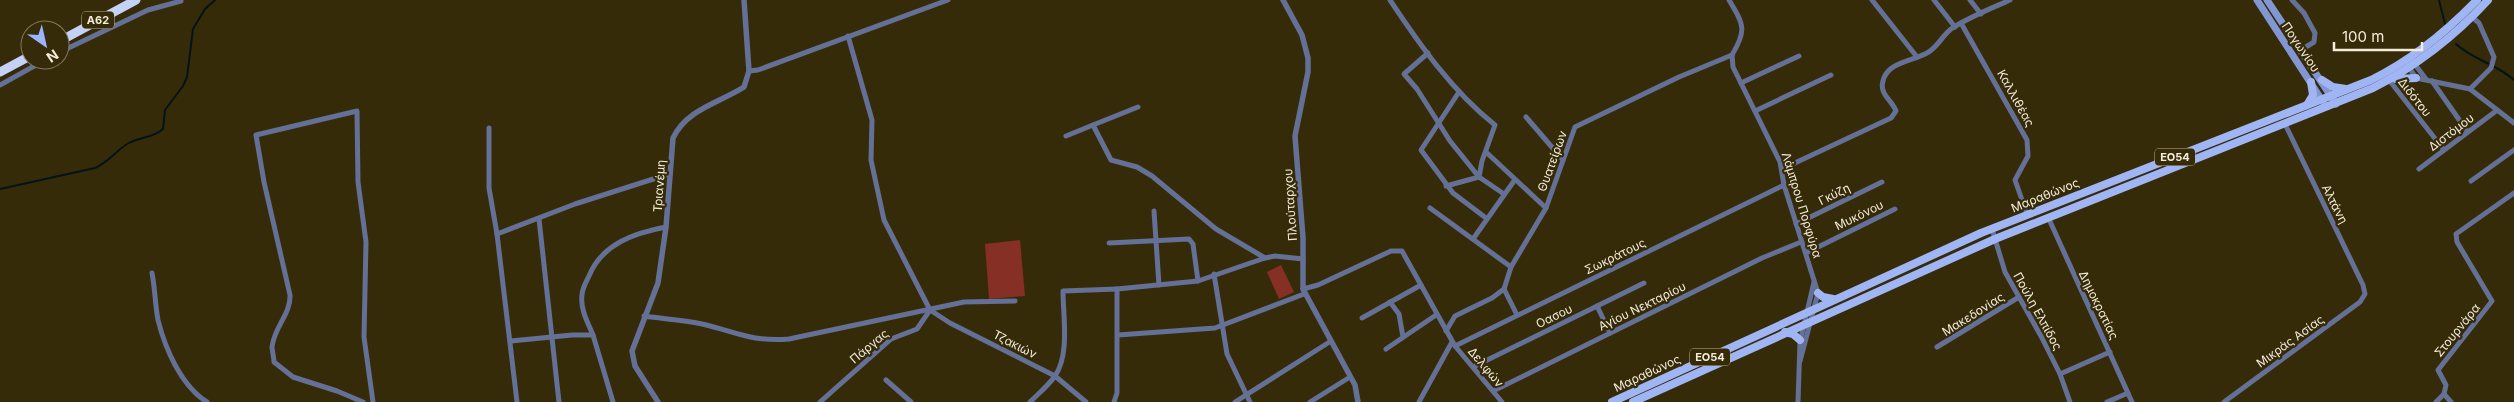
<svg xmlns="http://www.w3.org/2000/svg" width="2514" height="402" font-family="Inter,sans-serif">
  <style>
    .green { fill: #862f24 }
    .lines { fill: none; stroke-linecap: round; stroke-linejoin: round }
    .stream { stroke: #021417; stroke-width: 2 }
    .minor { stroke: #647096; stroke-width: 5 }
    .tertiary { stroke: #647096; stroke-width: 5.5 }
    .secondary { stroke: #8296d3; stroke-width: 7 }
    .primary { stroke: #a0b5f3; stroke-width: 8 }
    .motorway { stroke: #c4d2f7; stroke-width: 9 }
    .labels { text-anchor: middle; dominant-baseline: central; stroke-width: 4.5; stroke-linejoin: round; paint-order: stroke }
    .shield { fill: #362b09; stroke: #bab29b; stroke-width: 1 }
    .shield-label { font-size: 11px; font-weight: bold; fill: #f3ecd9 }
    .street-label { font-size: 12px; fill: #f3ecd9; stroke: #362b09 }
  </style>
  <rect width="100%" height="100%" fill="#362b09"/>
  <g class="green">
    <polygon points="1020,240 1025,296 989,299 985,244"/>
    <polygon points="1281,265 1294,292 1279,299 1267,272"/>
  </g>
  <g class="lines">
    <g class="stream">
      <polyline points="2439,0 2445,24"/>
      <path d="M2456,44C2473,60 2497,64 2514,80"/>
      <path d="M0,189L95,168C108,162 115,152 127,144C139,136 152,139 163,129L165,110L183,86L187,77L193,29L205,9L215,0"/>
    </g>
    <g class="minor">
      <path d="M1390,0C1420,45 1452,91 1495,125L1482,161L1479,177L1504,194"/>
      <path d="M1729,0C1744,25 1747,30 1732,55"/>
      <polyline points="1872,0 1917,57"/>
      <polyline points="1934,0 1955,27"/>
      <polyline points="1970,0 1981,14"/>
      <polyline points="2292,0 2304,13 2315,33 2314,42 2301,50"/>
      <polyline points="1961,23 2027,140 2028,156 2015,180 2027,214"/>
      <polyline points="848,36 872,120 871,160 884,220 930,310"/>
      <polyline points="60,52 148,10 181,1"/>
      <polyline points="1428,53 1404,74 1417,89 1450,141 1479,177 1446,186"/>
      <polyline points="1732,55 1733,67 1780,162 1784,185 1818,293 1800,361"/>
      <polyline points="2413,62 2426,79"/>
      <polyline points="2408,66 2416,78 2470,89 2514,123"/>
      <polyline points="749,71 758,70 948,0"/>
      <polyline points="2389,80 2444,150"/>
      <polyline points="2432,81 2467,131"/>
      <polyline points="1741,83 1799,56"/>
      <polyline points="0,85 45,60"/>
      <polyline points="2470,89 2491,68 2494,57 2479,23 2472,17"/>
      <polyline points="1459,92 1421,150 1453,193 1486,218"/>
      <polyline points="1138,107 1093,125 1111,160 1137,167 1152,176 1216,229 1265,258 1275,256 1303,259"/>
      <polyline points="1755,111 1831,75"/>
      <polyline points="1526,117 1563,160"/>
      <polyline points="489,128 489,188 497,234 517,402"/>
      <polyline points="1066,136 1093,125"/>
      <polyline points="1486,152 1546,208"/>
      <path d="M1782,169L1891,118L1896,111C1892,100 1879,94 1883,81C1887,62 1913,61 1927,53C1937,48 1942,36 1951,29C1969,17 1990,9 2010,0"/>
      <polyline points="2419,169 2496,111"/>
      <polyline points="2471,181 2514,150"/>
      <polyline points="1430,208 1511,267"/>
      <polyline points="1154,211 1159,285"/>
      <polyline points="2048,217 2132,402"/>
      <polyline points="539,219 559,402"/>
      <polyline points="1796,224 1882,182"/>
      <polyline points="1992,229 2005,272 2042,338 2060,374 2070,402"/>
      <polyline points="497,234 575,204 669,174"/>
      <polyline points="1473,239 1514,181"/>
      <polyline points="1109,243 1189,239 1193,244 1198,281"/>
      <polyline points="1806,253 1895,209"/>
      <path d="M152,273C155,288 155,304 158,320C165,348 181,386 207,402"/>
      <polyline points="1214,274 1227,354 1250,402"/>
      <polyline points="1117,289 1198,281 1265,258"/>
      <polyline points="1303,289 1318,285 1391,251 1402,251 1455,346 1502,402"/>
      <polyline points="1504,289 1517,315"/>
      <polyline points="1390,302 1399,314 1403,337"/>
      <polyline points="1597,306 1610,333"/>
      <polyline points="930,310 950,323 1055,376 1086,402"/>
      <path d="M644,316C663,319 684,320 702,324C737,332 751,342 789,339L964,302L1015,301"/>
      <polyline points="1362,318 1421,285"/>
      <polyline points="1446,331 1455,316 1492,298 1504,289 1511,267 1546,208 1575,127 1679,77 1732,55"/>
      <path d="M593,335C588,323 580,309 582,295C582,289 586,282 589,276C602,244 634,233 666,227"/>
      <polyline points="1118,335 1215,328 1304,294"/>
      <polyline points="511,341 572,335 593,335 613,402"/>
      <polyline points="1455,346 1784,185"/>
      <polyline points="1937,347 2019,297"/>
      <polyline points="1386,349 1436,315"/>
      <polyline points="1473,367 1644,283"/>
      <polyline points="2060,374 2110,352"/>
      <polyline points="886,380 911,402"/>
      <polyline points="1493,391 1762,258 1801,242"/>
      <path d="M363,402L337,391L293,377L274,362C274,357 272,351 272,347C274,327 291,314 290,295L264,182L256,135L357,111L358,182L366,242L364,337L373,402"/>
      <polyline points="820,402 891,339 917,329 930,310"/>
      <path d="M1030,402C1038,394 1048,386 1055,376C1070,354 1063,316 1063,291L1117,289V393L1114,402"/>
      <polyline points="1235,402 1331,341"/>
      <polyline points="1310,402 1350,377"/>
      <polyline points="1419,402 1452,342"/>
      <polyline points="1798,402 1800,342 1814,282"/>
      <polyline points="2107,402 2128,393"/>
      <polyline points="2224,402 2360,302 2365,294 2363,285 2285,124"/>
      <polyline points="2436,402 2444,394"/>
      <polyline points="2451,402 2444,394 2446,385 2438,370 2492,301 2457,242 2456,234 2514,193"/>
    </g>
    <g class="tertiary">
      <polyline points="1283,0 1302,35 1308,58 1308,72 1295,136 1303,238 1303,289 1355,385 1358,402"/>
      <path d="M658,402L635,366L632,351L658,283L666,227L673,138C687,109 719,103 744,87L749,71L744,0"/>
    </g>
    <g class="secondary">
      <polyline points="2257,0 2323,102"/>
      <polyline points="2267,0 2336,104"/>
    </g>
    <g class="primary">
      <polyline points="2396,79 2416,78"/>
      <polyline points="2322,80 2333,87 2346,89"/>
      <polyline points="2307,105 2313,95 2311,82"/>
      <polyline points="1818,293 1823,297 1833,299"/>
      <polyline points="1785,332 1793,334 1800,340"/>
      <path d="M1612,402L1981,233L2371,80C2412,60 2445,33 2477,0"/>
      <path d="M1633,402L1995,239L2373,88C2418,65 2454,37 2488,0"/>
    </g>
    <g class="motorway">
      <polyline points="60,41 136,0"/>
      <polyline points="0,72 30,56"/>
    </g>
  </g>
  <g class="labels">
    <g class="shield">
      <rect x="82" y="11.5" width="32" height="17" rx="4"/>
      <rect x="2155" y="148.5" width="40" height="17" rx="4"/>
      <rect x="1690" y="348.5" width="40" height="17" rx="4"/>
    </g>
    <g class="shield-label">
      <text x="98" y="20">Α62</text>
      <text x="2175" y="157">ΕΟ54</text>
      <text x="1710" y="357">ΕΟ54</text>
    </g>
    <g class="street-label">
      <text transform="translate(2301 47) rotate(56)">Πογωνίου</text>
      <text transform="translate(2415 97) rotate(52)">Διδότου</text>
      <text transform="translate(2016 98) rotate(61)">Καλλιθέας</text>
      <text transform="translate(2451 132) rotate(-37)">Διστόμου</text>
      <text transform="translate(1552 161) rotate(-70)">Θυατείρων</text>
      <text transform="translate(659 186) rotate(-86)">Τριανέμη</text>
      <text transform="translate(1834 194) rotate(-26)">Γκύζη</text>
      <text transform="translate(2045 195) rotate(-22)">Μαραθώνος</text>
      <text transform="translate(2335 204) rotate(63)">Αλτάνη</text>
      <text transform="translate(1290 205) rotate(-94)">Πλούταρχου</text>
      <text transform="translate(1802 205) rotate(73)">Λάμπρου Πορφύρα</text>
      <text transform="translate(1859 215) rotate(-26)">Μυκόνου</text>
      <text transform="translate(1615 256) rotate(-26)">Σωκράτους</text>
      <text transform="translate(2099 305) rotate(64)">Δημοκρατίας</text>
      <text transform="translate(1642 306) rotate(-26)">Αγίου Νεκταρίου</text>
      <text transform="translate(2038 311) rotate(61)">Πούλη Ελπίδος</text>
      <text transform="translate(1973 314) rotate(-32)">Μακεδονίας</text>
      <text transform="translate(1554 316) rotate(-26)">Οασου</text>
      <text transform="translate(2457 330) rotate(-51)">Στουρνάρα</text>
      <text transform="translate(2290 341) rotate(-36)">Μικράς Ασίας</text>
      <text transform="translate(1015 344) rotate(27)">Τζακιών</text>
      <text transform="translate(869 346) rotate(-40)">Πάργας</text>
      <text transform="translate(1486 367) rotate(50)">Δελφών</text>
      <text transform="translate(1647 373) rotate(-25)">Μαραθώνος</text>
    </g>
  </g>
  <g transform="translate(45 45) rotate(146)"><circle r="24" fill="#362b09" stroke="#82785c"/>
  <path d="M0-4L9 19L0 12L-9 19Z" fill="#9cb4fd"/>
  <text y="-8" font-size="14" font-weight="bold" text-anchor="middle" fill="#f3ecd9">N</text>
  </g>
  <path d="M2334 42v8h88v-8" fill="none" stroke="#f3ecd9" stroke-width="2.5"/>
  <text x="2342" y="42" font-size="15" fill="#f3ecd9" stroke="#362b09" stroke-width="4" paint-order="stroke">100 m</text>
</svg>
